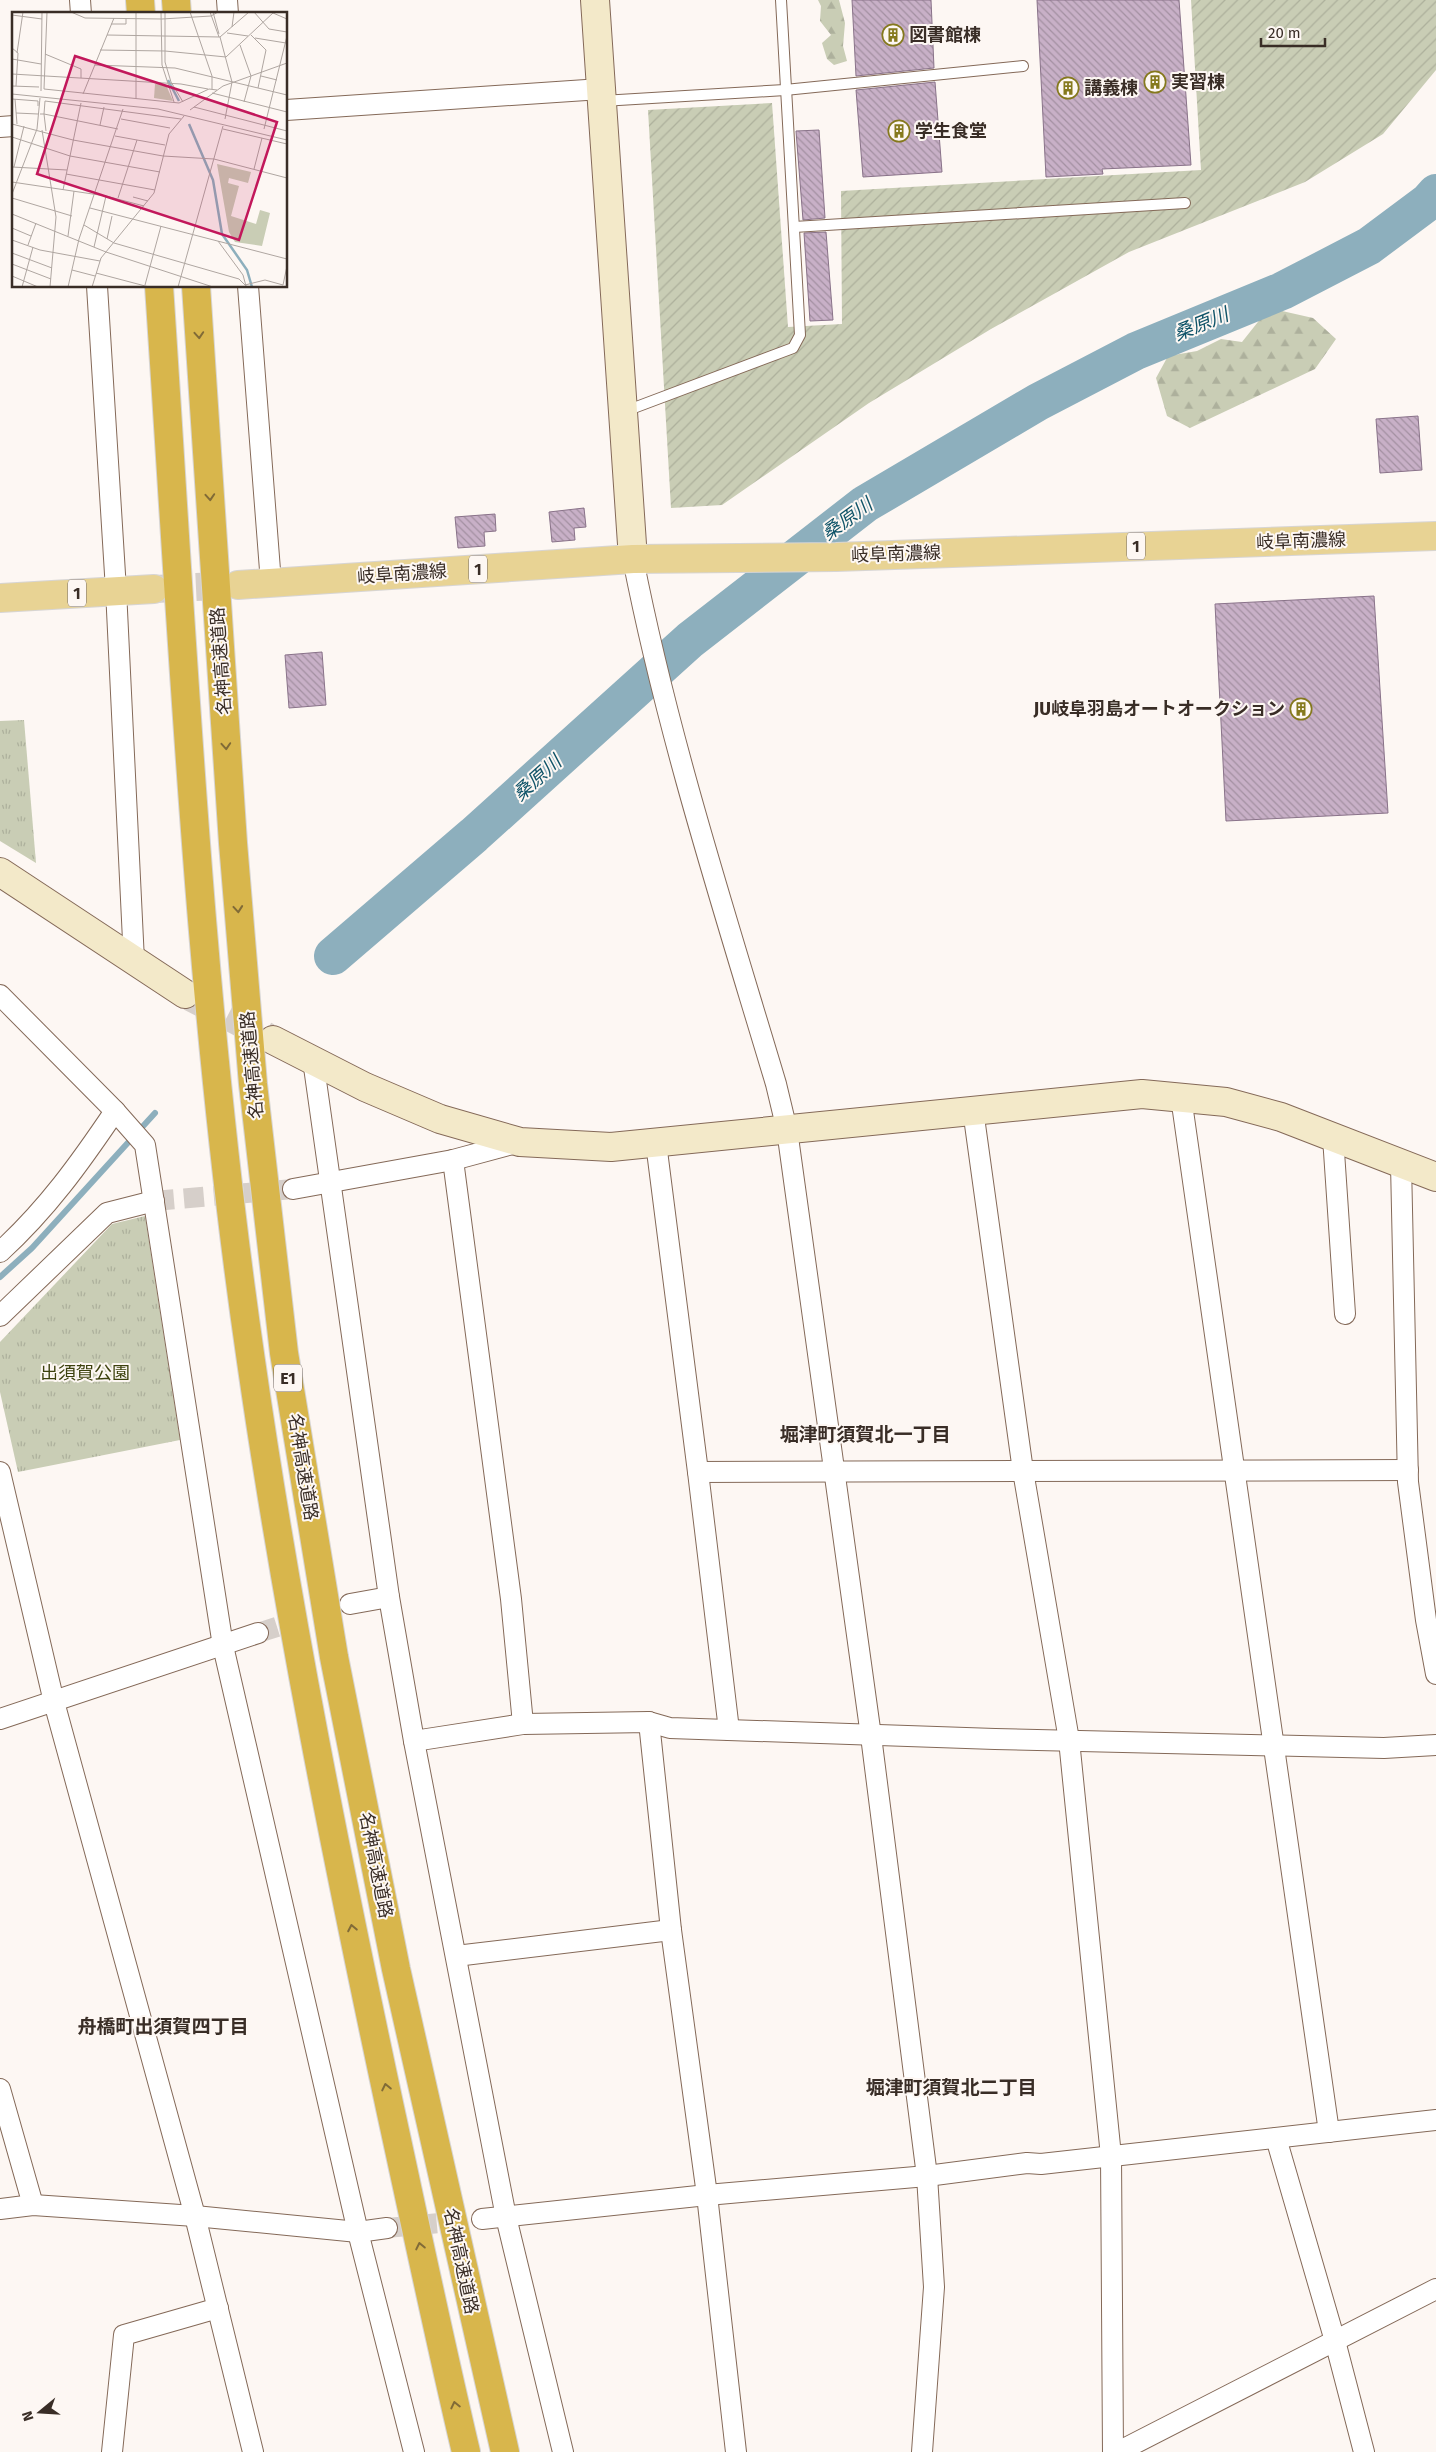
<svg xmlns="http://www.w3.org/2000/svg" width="1436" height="2452" font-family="'Fira Sans','Noto Sans JP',sans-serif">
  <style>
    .forest { fill: url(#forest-firs) }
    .park { fill: url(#park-tufts) }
    .garden { fill: url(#garden-furrows) }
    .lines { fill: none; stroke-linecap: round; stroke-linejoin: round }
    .stream { stroke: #8dafbd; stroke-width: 6 }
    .river { stroke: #8dafbd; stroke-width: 38 }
    .building { fill: url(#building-back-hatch); stroke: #897289 }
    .street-tunnel { stroke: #d6cfca; stroke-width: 20; stroke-dasharray: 20 10; stroke-linecap: butt }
    .secondary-tunnel { stroke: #d6cfca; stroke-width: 28; stroke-dasharray: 28 14; stroke-linecap: butt }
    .primary-tunnel { stroke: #d6cfca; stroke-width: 28; stroke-dasharray: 28 14; stroke-linecap: butt }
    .lane-casing { stroke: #846958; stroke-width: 12 }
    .street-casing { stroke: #846958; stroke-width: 22 }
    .secondary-casing { stroke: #846958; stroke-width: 30 }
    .primary-casing { stroke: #d7d5d4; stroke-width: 30 }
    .highway-casing { stroke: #d7d5d4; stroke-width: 30 }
    .lane { stroke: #fff; stroke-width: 10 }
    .street { stroke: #fff; stroke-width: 20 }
    .secondary { stroke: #f3e9c9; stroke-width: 28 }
    .primary { stroke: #e8d394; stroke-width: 28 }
    .highway { stroke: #d8b64c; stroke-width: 28 }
    .oneway { stroke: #816b37 }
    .labels { text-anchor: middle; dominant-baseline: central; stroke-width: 4; stroke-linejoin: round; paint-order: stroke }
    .shield { fill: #fdf7f3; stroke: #746a64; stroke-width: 1 }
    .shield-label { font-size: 16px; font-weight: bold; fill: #392d26 }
    .poi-label { font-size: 18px; font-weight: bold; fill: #392d26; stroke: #fdf7f3; text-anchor: start }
    .street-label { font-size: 18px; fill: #392d26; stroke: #fdf7f3 }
    .park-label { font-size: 18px; fill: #3c410d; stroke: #fdf7f3 }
    .water-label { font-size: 19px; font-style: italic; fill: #0f5368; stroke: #fdf7f3 }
    .neighbourhood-label { font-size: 19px; font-weight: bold; fill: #392d26; stroke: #fdf7f3 }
    .inset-river { fill: none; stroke: #8dafbd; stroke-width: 2.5 }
    .inset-road { fill: none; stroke: #afa6a1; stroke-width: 1 }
    .view { fill: #c2185b; fill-opacity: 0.15; stroke: #c2185b; stroke-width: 2.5 }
    .inset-edge { fill: none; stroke: #392d26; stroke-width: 2.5 }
  </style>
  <defs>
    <pattern id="forest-firs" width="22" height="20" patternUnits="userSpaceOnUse" patternTransform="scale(1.25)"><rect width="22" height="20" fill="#c9cdb5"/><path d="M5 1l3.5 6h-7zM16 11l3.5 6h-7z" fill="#adb09c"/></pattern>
    <pattern id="park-tufts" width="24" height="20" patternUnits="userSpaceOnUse" patternTransform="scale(1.25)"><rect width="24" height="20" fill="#c9cdb5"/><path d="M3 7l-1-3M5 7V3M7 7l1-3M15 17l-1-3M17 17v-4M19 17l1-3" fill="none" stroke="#adb09c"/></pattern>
    <pattern id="garden-furrows" width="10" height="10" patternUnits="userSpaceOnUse" patternTransform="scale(1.25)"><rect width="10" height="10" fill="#c9cdb5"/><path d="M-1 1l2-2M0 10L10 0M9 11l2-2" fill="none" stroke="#adb09c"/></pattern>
    <pattern id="building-back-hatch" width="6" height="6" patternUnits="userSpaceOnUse" patternTransform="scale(1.25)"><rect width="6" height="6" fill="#c8b0c7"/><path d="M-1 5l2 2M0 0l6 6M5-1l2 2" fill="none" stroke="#a390a1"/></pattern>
  </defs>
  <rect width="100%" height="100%" fill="#fdf7f3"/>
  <g class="forest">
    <polygon points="818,0 839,0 845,23 843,46 847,61 834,65 827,59 822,43 831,35 820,21 821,6"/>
    <polygon points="1269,308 1313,318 1336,339 1315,369 1190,428 1167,416 1156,378 1168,356 1197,351 1221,339 1242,342"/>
  </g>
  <g class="park">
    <polygon points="24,720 36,863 0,841 0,721"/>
    <polygon points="145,1216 180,1440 18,1472 0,1392 0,1342 112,1224"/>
  </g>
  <polygon class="garden" points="1191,0 1436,0 1436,70 1383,134 1305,182 1129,252 991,329 869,403 722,505 671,508 648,110 772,103 788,327 842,324 841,191 1201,170"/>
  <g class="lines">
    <polyline class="stream" points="0,1277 32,1248 155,1113"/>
    <polyline class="river" points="333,956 474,835 690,640 865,504 1038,402 1136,351 1282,291 1369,246 1428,202 1436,193"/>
  </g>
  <g class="building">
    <polygon points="852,0 931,0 934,68 856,76"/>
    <polygon points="1037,0 1179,0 1191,165 1102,169 1103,174 1046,177"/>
    <polygon points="935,82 942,172 863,177 856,90"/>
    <polygon points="819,130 825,218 803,220 796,131"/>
    <polygon points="826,232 833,320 810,321 804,233"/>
    <polygon points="1418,416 1422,470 1380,473 1376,419"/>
    <polygon points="584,508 586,527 574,528 575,540 552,542 549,512"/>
    <polygon points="495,514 496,531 484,532 485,546 458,548 455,517"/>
    <polygon points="1374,596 1388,813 1226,821 1215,604"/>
    <polygon points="322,652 326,705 289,708 285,655"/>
  </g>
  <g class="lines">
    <g class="street-tunnel">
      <polyline points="154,1201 293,1189"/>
      <polyline points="258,1633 339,1607"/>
      <polyline points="387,2228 482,2219"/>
    </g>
    <polyline class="secondary-tunnel" points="190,997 268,1037"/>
    <polyline class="primary-tunnel" points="154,589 238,585"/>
    <g class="lane-casing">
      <g id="lane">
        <polyline points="602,101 785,90 1023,66"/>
        <polyline points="794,227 1185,203"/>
        <polyline points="623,412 793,348 800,335 781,0"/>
      </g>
    </g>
    <g class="street-casing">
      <g id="street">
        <polyline points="80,0 81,14"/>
        <polyline points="227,0 228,14"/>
        <polyline points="286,110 601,89"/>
        <polyline points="0,127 14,126"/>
        <polyline points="97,286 116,590 134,961"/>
        <polyline points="248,286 271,583"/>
        <path d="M633,559C668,737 724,910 776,1084L787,1130L871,1736L927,2176L934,2287L922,2452"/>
        <polyline points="0,995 115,1111 145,1145 223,1646 358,2232 414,2452"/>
        <polyline points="313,1060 389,1597 414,1741 506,2217 563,2452"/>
        <polyline points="1181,1097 1329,2132"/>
        <polyline points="973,1110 1023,1471 1069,1740 1111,2156 1113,2452"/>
        <polyline points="1333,1137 1345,1314"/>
        <polyline points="656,1143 698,1472 1408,1470"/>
        <polyline points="453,1160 511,1599 523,1724"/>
        <polyline points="1401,1164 1408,1482 1426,1620 1436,1674"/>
        <polyline points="293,1189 453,1160 520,1142"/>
        <path d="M0,1252C47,1209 80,1163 115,1111"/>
        <polyline points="0,1316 107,1213 154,1201"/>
        <polyline points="0,1472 54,1702 195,2216 253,2452"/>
        <polyline points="698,1472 729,1730"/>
        <polyline points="350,1604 389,1597"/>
        <polyline points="0,1719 258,1633"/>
        <polyline points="649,1722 671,1930 707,2195 736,2452"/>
        <polyline points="414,1741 523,1724 649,1722 670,1728 995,1739 1384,1748 1436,1745"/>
        <polyline points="456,1956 671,1930"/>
        <polyline points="0,2089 33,2205"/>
        <polyline points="1276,2138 1335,2341 1364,2452"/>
        <polyline points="0,2209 33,2205 195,2216 358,2232 387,2228"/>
        <polyline points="482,2219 707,2195 927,2176 1027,2163 1041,2164 1436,2120"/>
        <polyline points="112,2452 124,2335 218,2308"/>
        <polyline points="1118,2452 1436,2289"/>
      </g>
    </g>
    <g class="secondary-casing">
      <g id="secondary">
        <polyline points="595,0 633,559"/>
        <polyline points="0,872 185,994"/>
        <polyline points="273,1040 365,1087 440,1119 520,1142 611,1147 1142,1094 1226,1102 1281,1117 1436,1177"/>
      </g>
    </g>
    <g class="primary-casing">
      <g id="primary">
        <polyline points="238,585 633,559 836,557 1436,536"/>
        <polyline points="0,598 154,589"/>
      </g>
    </g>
    <g class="highway-casing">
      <g id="highway">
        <polyline points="140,0 141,14"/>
        <polyline points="176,0 177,14"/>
        <path d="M159,286C183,645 199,1005 251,1361C287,1612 337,1860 390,2108C415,2223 439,2338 466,2452"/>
        <polyline points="196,286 233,843 253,1084 284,1353 334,1657 396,1969 505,2452"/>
      </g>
    </g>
    <use href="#lane" class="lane"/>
    <use href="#street" class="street"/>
    <use href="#secondary" class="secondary"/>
    <use href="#primary" class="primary"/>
    <use href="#highway" class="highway"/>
  </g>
  <defs><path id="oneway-chevron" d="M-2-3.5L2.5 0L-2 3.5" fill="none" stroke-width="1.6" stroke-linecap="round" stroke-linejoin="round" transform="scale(1.25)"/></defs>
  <g class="oneway">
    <use href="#oneway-chevron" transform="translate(199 335) rotate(86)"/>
    <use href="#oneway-chevron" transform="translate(210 497) rotate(86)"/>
    <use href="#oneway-chevron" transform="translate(226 746) rotate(86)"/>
    <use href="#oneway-chevron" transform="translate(238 909) rotate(85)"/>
    <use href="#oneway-chevron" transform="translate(352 1928) rotate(-101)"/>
    <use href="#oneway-chevron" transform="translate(386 2087) rotate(-102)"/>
    <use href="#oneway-chevron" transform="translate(420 2246) rotate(-102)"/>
    <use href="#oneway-chevron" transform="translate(455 2405) rotate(-103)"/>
  </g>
  <defs>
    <g id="building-ring" transform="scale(1.125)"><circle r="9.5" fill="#fdf7f3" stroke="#85791d" stroke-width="1.5"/><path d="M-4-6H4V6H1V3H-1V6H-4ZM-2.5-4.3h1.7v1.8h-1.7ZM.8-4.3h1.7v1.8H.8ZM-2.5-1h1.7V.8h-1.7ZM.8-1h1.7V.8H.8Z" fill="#85791d"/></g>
  </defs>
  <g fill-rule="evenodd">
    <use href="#building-ring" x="893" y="35"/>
    <use href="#building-ring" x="1155" y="82"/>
    <use href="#building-ring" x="1068" y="88"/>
    <use href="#building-ring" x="899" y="131"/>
    <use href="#building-ring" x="1301" y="709"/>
  </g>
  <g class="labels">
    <g class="shield">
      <rect x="1127" y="532.5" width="18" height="27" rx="4"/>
      <rect x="469" y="555.5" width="18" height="27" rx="4"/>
      <rect x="68" y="579.5" width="18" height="27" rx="4"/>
      <rect x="274" y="1364.5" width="28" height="27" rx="4"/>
    </g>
    <g class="shield-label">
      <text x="1136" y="546">1</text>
      <text x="478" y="569">1</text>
      <text x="77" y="593">1</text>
      <text x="288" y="1378">E1</text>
    </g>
    <g class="poi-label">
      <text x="909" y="35">図書館棟</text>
      <text x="1171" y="82">実習棟</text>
      <text x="1084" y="88">講義棟</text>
      <text x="915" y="131">学生食堂</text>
      <text x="1285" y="709" text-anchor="end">JU岐阜羽島オートオークション</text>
    </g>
    <g class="street-label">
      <text transform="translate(1301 541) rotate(-2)">岐阜南濃線</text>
      <text transform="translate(896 554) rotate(-2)">岐阜南濃線</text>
      <text transform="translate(402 574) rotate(-4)">岐阜南濃線</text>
      <text transform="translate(221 661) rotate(-94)">名神高速道路</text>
      <text transform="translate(252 1065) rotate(-95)">名神高速道路</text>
      <text transform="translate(303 1467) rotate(81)">名神高速道路</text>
      <text transform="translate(376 1865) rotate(79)">名神高速道路</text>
      <text transform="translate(461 2261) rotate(78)">名神高速道路</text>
    </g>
    <g class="park-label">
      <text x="85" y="1373">出須賀公園</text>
    </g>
    <g class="water-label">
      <text transform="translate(1201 324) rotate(-22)">桑原川</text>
      <text transform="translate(847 519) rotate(-36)">桑原川</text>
      <text transform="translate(537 778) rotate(-42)">桑原川</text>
    </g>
    <g class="neighbourhood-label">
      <text x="865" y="1434">堀津町須賀北一丁目</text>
      <text x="163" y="2026">舟橋町出須賀四丁目</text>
      <text x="951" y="2087">堀津町須賀北二丁目</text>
    </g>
  </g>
  <g transform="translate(12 12)">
    <rect width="275" height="275" fill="#fdf7f3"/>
    <path d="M143,72L154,73L161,89L142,86Z" fill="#c9cdb5"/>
    <path d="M205,152L239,160L236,171L217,166L216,171L227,174L219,204L244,212L248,198L258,201L250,234L223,230L217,220Z" fill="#c9cdb5"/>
    <path class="inset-river" d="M156,68L167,89M177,112L201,168L210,222L235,258L240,275"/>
    <path class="inset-road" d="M35,0L32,77L167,91L197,77L205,78M59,0L73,6L150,7L199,4L206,0M149,0L150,53L162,90M153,0V50L159,70L171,90M178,0L200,64V77M198,0L207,25M201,0L207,22M242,0L257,17L275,20M261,1L275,7M0,3L30,7M99,12H114V6M220,15L222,0M215,21L236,24M95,23L208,25M239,23L254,38L246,76M243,26L274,31M228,33L239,64L232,90M0,36L6,41L4,74M88,38L153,39L214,45L262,0M5,41L11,0M33,42L69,57V66M0,47L29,52M83,53L163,56L275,83M0,62L169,72L196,77M249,64L265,68M0,74L27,75M29,79L30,0M200,81L275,100M0,82L146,97L275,128M71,82L102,6M0,87L26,89V94M3,87L5,112M124,87V0M182,95L275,119M178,98L211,74L275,51M4,101L26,102M28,102H32L33,89L169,107M109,107L158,116M213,107L220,70L208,25L237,0M0,112L61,128L151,144L202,147L275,166M88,113L92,95M211,117L275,132M252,117L275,24M30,118L44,205L38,275M34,119L32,102L106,117M103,124L125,128M0,125L58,144L148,160M0,155L55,158M2,155L12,114M242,157L250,126M54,162L143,178M0,170L94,184L132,194M51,178L69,91M0,182L25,117L28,86M121,185L136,189M0,186L60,204M106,186L125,128L153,133M78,196L275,247M0,202L94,240L201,275M72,213L102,231L227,267L233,273M0,216L19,224M56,224L62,179M95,227L100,204M0,228L28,238L88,249M206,229L231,263L234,274M16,233L24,211M82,235L94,184M0,241L40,256M0,252L39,267M60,258L83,264M84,261L137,275M0,264L26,275M133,273L149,214M233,273L253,268L271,273M271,273L275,254M10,275L21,235M56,275L67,227L111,97M80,275L89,246L142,181L157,122L172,104M166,275L211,114"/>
    <path class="view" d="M63,44L265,110L227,228L25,162Z"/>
    <rect width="275" height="275" class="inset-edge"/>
  </g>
  <g transform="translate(40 2412) rotate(252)" stroke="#fdf7f3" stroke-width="4" paint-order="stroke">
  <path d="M0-4L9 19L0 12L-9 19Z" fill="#392d26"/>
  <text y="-8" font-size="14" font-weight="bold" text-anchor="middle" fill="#392d26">N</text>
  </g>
  <path d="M1261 38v8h64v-8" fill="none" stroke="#392d26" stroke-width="2.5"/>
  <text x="1268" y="38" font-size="15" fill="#392d26" stroke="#fdf7f3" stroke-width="4" paint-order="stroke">20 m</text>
</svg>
